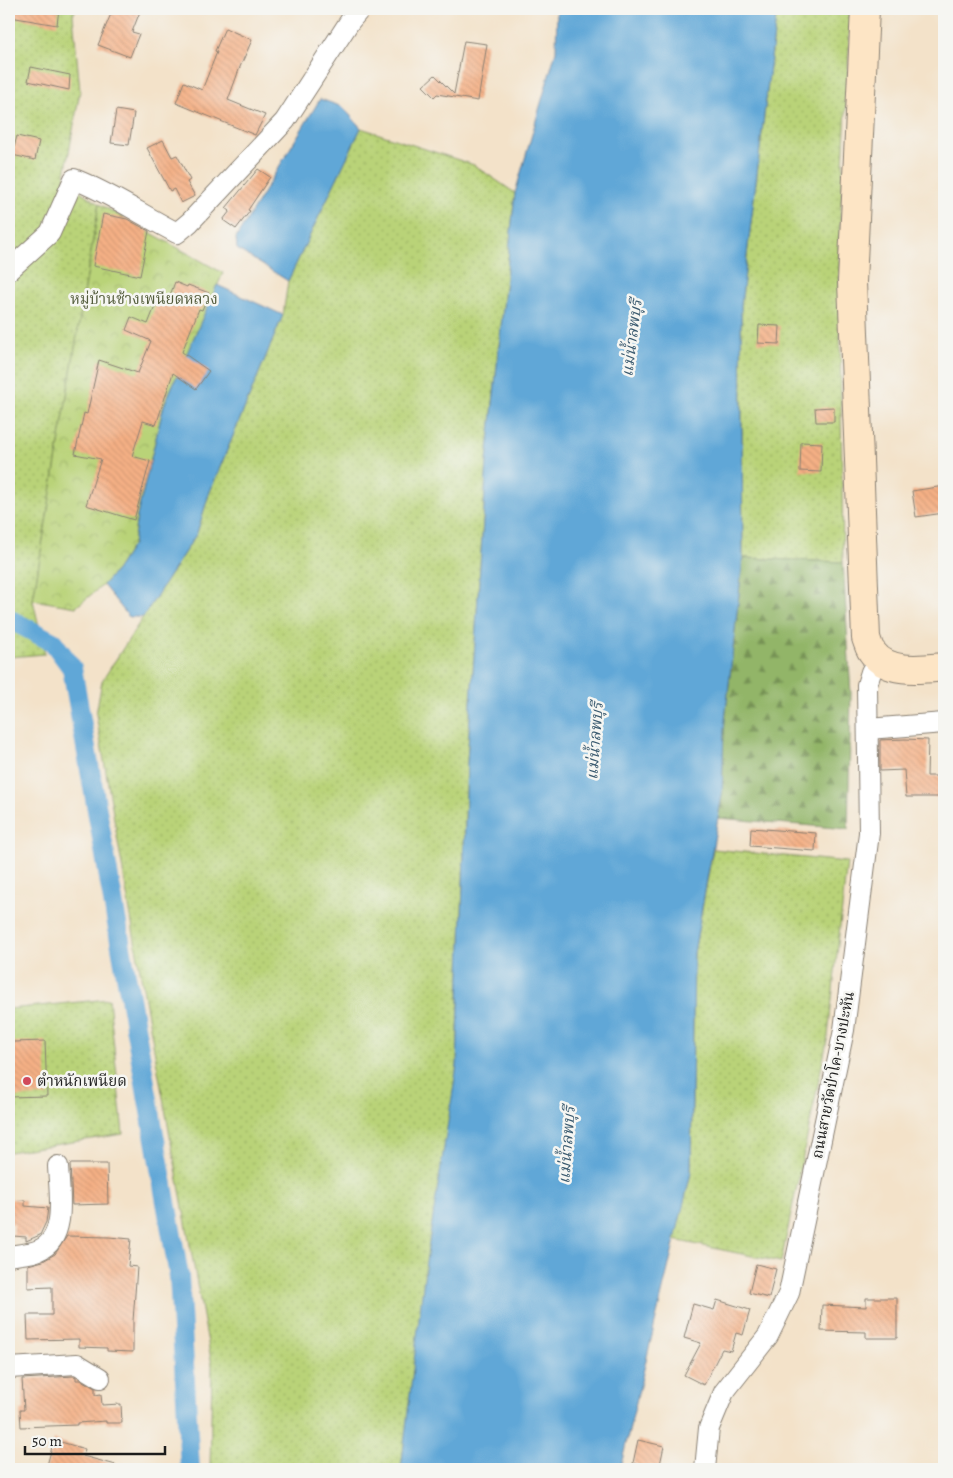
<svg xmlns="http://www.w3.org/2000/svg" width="953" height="1478" font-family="Alegreya,'Noto Serif Thai',serif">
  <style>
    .grass { fill: url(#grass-dots); stroke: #6a784a }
    .forest { fill: url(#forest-firs); stroke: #576842 }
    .park { fill: url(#park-crowns); stroke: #6a784a }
    .water { fill: #61a7d7; stroke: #3e627a }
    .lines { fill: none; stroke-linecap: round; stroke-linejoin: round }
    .canal { stroke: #61a7d7; stroke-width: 20 }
    .building { fill: url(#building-back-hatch) }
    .street-casing { stroke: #887f72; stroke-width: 22 }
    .secondary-casing { stroke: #887f72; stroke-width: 30 }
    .street { stroke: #fff; stroke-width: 20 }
    .secondary { stroke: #fde5c5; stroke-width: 28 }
    .poi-dot { fill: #d1495b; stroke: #f6f6f2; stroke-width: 2 }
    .labels { text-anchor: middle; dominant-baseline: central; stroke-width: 5; stroke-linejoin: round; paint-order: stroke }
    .park-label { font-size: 15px; fill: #535c3c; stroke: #f6f6f2 }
    .street-label { font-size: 15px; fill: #1c1c1c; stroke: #f6f6f2 }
    .poi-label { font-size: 15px; fill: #1c1c1c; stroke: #f6f6f2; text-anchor: start }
    .water-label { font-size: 16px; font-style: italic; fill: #3b5b70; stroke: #f6f6f2 }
  </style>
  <defs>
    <pattern id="grass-dots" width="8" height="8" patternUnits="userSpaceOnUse" patternTransform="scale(1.25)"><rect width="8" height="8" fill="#b9d378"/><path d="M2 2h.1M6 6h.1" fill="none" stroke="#9eb567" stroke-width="1.8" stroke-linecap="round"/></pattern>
    <pattern id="forest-firs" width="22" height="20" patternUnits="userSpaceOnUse" patternTransform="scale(1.25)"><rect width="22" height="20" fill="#92b568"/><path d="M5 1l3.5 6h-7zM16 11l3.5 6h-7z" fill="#769255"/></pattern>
    <pattern id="park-crowns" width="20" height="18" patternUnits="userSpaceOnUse" patternTransform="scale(1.25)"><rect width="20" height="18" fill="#b9d378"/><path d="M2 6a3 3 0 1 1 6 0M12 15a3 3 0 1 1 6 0" fill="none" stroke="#9eb567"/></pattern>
    <pattern id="building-back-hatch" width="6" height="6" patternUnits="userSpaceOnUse" patternTransform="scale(1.25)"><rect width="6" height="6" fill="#f5b085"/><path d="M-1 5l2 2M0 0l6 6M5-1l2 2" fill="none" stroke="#d19772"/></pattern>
  </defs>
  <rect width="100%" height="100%" fill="#f6f6f2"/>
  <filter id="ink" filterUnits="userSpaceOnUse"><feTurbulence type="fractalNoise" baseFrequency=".02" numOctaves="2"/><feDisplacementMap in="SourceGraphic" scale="10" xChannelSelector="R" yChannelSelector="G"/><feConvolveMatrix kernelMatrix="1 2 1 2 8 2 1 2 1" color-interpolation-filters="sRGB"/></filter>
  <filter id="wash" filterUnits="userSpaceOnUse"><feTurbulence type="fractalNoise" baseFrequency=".0096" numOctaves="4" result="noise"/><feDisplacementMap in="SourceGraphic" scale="20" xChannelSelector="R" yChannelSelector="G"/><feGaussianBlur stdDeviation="1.12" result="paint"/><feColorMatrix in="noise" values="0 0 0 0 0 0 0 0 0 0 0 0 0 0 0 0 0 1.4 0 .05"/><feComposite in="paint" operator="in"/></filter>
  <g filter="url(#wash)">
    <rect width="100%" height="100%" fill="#f3e2c9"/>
    <g class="grass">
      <polygon points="9,9 76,9 73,15 80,91 64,180 99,204 33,600 45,654 9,657"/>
      <polygon points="777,9 851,9 839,246 843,562 743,558 741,305"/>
      <polygon points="361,128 474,165 515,193 487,461 467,762 457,1065 401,1469 210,1469 212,1365 146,1005 96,714 102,681 197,533 209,494 283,315 288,281"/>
      <polygon points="713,849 847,862 828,1036 781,1262 674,1240 691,1173 694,953"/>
      <polygon points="109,999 123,1134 9,1152 9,1009"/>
    </g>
    <polygon class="forest" points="743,558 843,562 851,694 848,829 718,818 722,795 724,729"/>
    <polygon class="park" points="99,204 223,273 164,405 137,516 133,544 117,569 103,585 76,607 33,600"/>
    <g class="water">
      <polygon points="557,9 777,9 741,305 743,558 724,729 722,795 694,953 691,1173 620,1469 401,1469 426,1261 457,1065 467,762 487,461 515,193 556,51"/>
      <polygon points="320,99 343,107 361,128 288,281 237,249 236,238"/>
      <polygon points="217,285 283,315 209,494 197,533 143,617 129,617 103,585 117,569 133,544 137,516 164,405"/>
    </g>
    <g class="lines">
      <polyline class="canal" points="9,619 53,642 72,668 179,1276 190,1469"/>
    </g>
    <g id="blocks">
      <g class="building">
        <polygon points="11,9 59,9 57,25 10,17"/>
        <polygon points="113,9 141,9 132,32 139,34 130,57 98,45"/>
        <polygon points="225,28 252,40 240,67 228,100 265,115 255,135 176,103 184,82 202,90 217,52 215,51"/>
        <polygon points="464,41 487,44 478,101 437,94 434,97 423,86 435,75 454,94"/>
        <polygon points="31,67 70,75 69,90 28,81"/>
        <polygon points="116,110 134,113 129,145 111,143"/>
        <polygon points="17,136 39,141 35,160 12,155"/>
        <polygon points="163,140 172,157 177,155 190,180 187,182 195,196 181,203 174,189 170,191 147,148"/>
        <polygon points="258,169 270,177 248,210 250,211 236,229 223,220 230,211 226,208"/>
        <polygon points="103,214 127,219 149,231 140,276 93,266"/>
        <polygon points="175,282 187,287 188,285 209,293 202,310 199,309 182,352 209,371 196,389 173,373 156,425 143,421 132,456 150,461 134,520 86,505 101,459 75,454 84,413 87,414 99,360 138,373 151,341 126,330 131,317 148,324 160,294 169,298"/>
        <polygon points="759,325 780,326 779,344 758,343"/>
        <polygon points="834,407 834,422 816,422 815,408"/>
        <polygon points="801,442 822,443 821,472 800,471"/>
        <polygon points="944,486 944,513 916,517 912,491"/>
        <polygon points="906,739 928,740 927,776 944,776 944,797 906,797 904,770 880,771 880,740"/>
        <polygon points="751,828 816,833 815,851 750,846"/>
        <polygon points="45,1041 47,1096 9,1097 9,1066 14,1066 13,1042"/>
        <polygon points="70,1164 107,1164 108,1204 72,1205"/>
        <polygon points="9,1199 25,1200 25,1206 48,1208 46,1222 40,1235 26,1241 26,1237 13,1236 14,1224 9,1224"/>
        <polygon points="67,1236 109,1237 131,1239 128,1266 137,1267 133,1321 133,1352 107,1351 107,1348 79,1347 79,1339 28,1340 27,1315 52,1315 52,1287 28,1288 28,1265 43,1261 55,1254"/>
        <polygon points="756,1264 776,1269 769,1298 749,1293"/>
        <polygon points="866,1298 897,1298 897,1338 866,1338 866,1332 821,1331 822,1305 866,1307"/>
        <polygon points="717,1300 750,1310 743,1335 736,1333 731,1351 722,1349 704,1385 684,1375 701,1343 684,1338 693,1304 714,1310"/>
        <polygon points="74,1376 76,1377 76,1380 81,1380 95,1388 95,1395 101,1394 102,1405 121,1404 122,1423 106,1423 106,1421 77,1423 77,1425 21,1427 20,1410 24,1410 22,1379"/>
        <polygon points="54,1440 85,1449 83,1456 116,1465 115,1469 46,1469"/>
        <polygon points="638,1440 664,1446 659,1469 636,1469 637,1464 633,1463"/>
      </g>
    </g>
  </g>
  <g filter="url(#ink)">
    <use href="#blocks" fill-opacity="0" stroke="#887f72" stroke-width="1"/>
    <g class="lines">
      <g class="street-casing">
        <g id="street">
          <path d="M9,270L50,233L74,179C110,193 142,215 177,233L190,222L285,121L350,21L360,9"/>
          <polyline points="868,729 944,723"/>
          <path d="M9,1256C18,1254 30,1254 39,1250C68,1238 59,1191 58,1166"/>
          <polyline points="9,1368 77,1364 100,1378"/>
          <polyline points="705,1469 709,1428 724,1392 768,1336 789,1293 844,1030 869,833 867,685 871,672 878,659"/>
        </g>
      </g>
      <g class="secondary-casing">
        <path id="secondary" d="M865,9L852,282L866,638C868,643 869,649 873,653C888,674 922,669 944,667"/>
      </g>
      <use href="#street" class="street"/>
      <use href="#secondary" class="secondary"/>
    </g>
  </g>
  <circle class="poi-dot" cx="27" cy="1081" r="5"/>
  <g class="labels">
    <g class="park-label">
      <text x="144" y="299">หมู่บ้านช้างเพนียดหลวง</text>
    </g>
    <g class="street-label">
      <text transform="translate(833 1075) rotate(-79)">ถนนสายวัดป่าโค-บางปะหัน</text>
    </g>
    <g class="poi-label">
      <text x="37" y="1081">ตำหนักเพนียด</text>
    </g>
    <g class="water-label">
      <text transform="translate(632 338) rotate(-83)">แม่น้ำลพบุรี</text>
      <text transform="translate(595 741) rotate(-86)">แม่น้ำลพบุรี</text>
      <text transform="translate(567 1145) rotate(-86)">แม่น้ำลพบุรี</text>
    </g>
  </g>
  <rect width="953" height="1478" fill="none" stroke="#f6f6f2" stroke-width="30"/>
  <path d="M25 1446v8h140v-8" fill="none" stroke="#1c1c1c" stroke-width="2.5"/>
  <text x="32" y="1446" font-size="15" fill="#1c1c1c" stroke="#f6f6f2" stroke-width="4" paint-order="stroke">50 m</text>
</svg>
